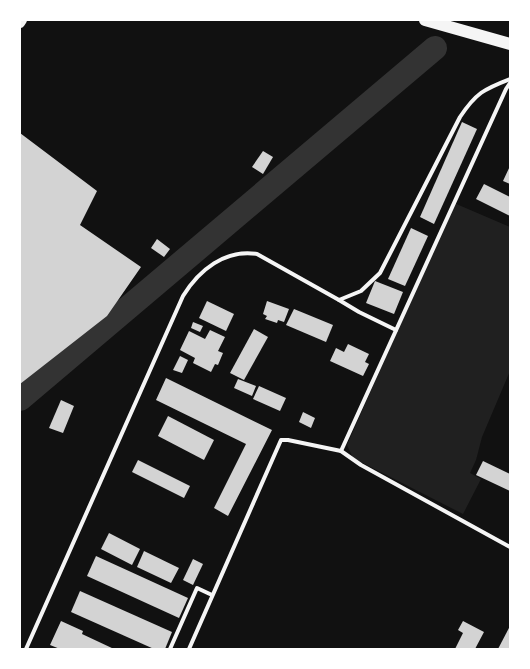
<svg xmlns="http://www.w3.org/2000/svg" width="530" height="669" font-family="'Source Serif 4',serif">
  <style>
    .green { fill: #202020 }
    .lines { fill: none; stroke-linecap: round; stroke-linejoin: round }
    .river { stroke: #333; stroke-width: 24 }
    .building { fill: #d3d3d3 }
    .service { stroke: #f5f5f5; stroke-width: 4 }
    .secondary { stroke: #f5f5f5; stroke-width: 10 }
    .primary { stroke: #f5f5f5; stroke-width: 12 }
  </style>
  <rect width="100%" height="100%" fill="#111"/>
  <polygon class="green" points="454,203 510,227 510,371 482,437 476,460 470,473 481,479 463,514 353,458 347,445"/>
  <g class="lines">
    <polyline class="river" points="20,399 435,48"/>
  </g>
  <g class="building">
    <polygon points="462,122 477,129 434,224 420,217"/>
    <polygon points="20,133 97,191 80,225 141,267 107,316 20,384"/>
    <polygon points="263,151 273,157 263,174 252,167"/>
    <polygon points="510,166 510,184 503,181"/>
    <polygon points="484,184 510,197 510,216 476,199"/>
    <polygon points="411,228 428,236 405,286 388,279"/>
    <polygon points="157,239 170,249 164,257 151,248"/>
    <polygon points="375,281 403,292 394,314 366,303"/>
    <polygon points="207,301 234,314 226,331 199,318"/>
    <polygon points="267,301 289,309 284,322 278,320 277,323 265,319 267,316 263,314"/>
    <polygon points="294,309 333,325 326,342 286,325"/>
    <polygon points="193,322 203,326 200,332 191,328"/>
    <polygon points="254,329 268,337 244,380 230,373"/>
    <polygon points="210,330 225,337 218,351 223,353 218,365 215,364 211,372 193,363 195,358 180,350 189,331 205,339"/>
    <polygon points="348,344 369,354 365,362 369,364 363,376 330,361 336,348 344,352"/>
    <polygon points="180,356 188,360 182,373 173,370"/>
    <polygon points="166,378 272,430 228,516 214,508 246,444 156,400"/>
    <polygon points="238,379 256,386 252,396 234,388"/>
    <polygon points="259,386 286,398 280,411 253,399"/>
    <polygon points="61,400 74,406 63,433 49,428"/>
    <polygon points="303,412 315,418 311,428 299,422"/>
    <polygon points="168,416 214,440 204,460 158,436"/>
    <polygon points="138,460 190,486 184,498 132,472"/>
    <polygon points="483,461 510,474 510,491 476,475"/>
    <polygon points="109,533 140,549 132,565 101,549"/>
    <polygon points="144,551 179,568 171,583 137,567"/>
    <polygon points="96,556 188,598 179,618 87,576"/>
    <polygon points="193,559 203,564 193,585 183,580"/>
    <polygon points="80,591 172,632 165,649 154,649 71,612"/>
    <polygon points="61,621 83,631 82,634 114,649 60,649 50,645"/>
    <polygon points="463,621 484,632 475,649 455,649 463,633 458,630"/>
    <polygon points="510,626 510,649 498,649"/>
  </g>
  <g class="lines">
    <g class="service">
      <polyline points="339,300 359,312 396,330"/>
      <polyline points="341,451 361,465 510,547"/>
      <path d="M26,649L183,296C199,270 225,249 257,254L339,300L361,291L380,273L460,117C476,93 484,89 510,79"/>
      <polyline points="170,649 197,588 212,595"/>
      <polyline points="189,649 281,440 288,440 341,451 506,89 510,83"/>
    </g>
    <polyline class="secondary" points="20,23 22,20"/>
    <polyline class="primary" points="425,20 510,44"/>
  </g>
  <rect width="530" height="669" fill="none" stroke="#ffffff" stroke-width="42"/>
</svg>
